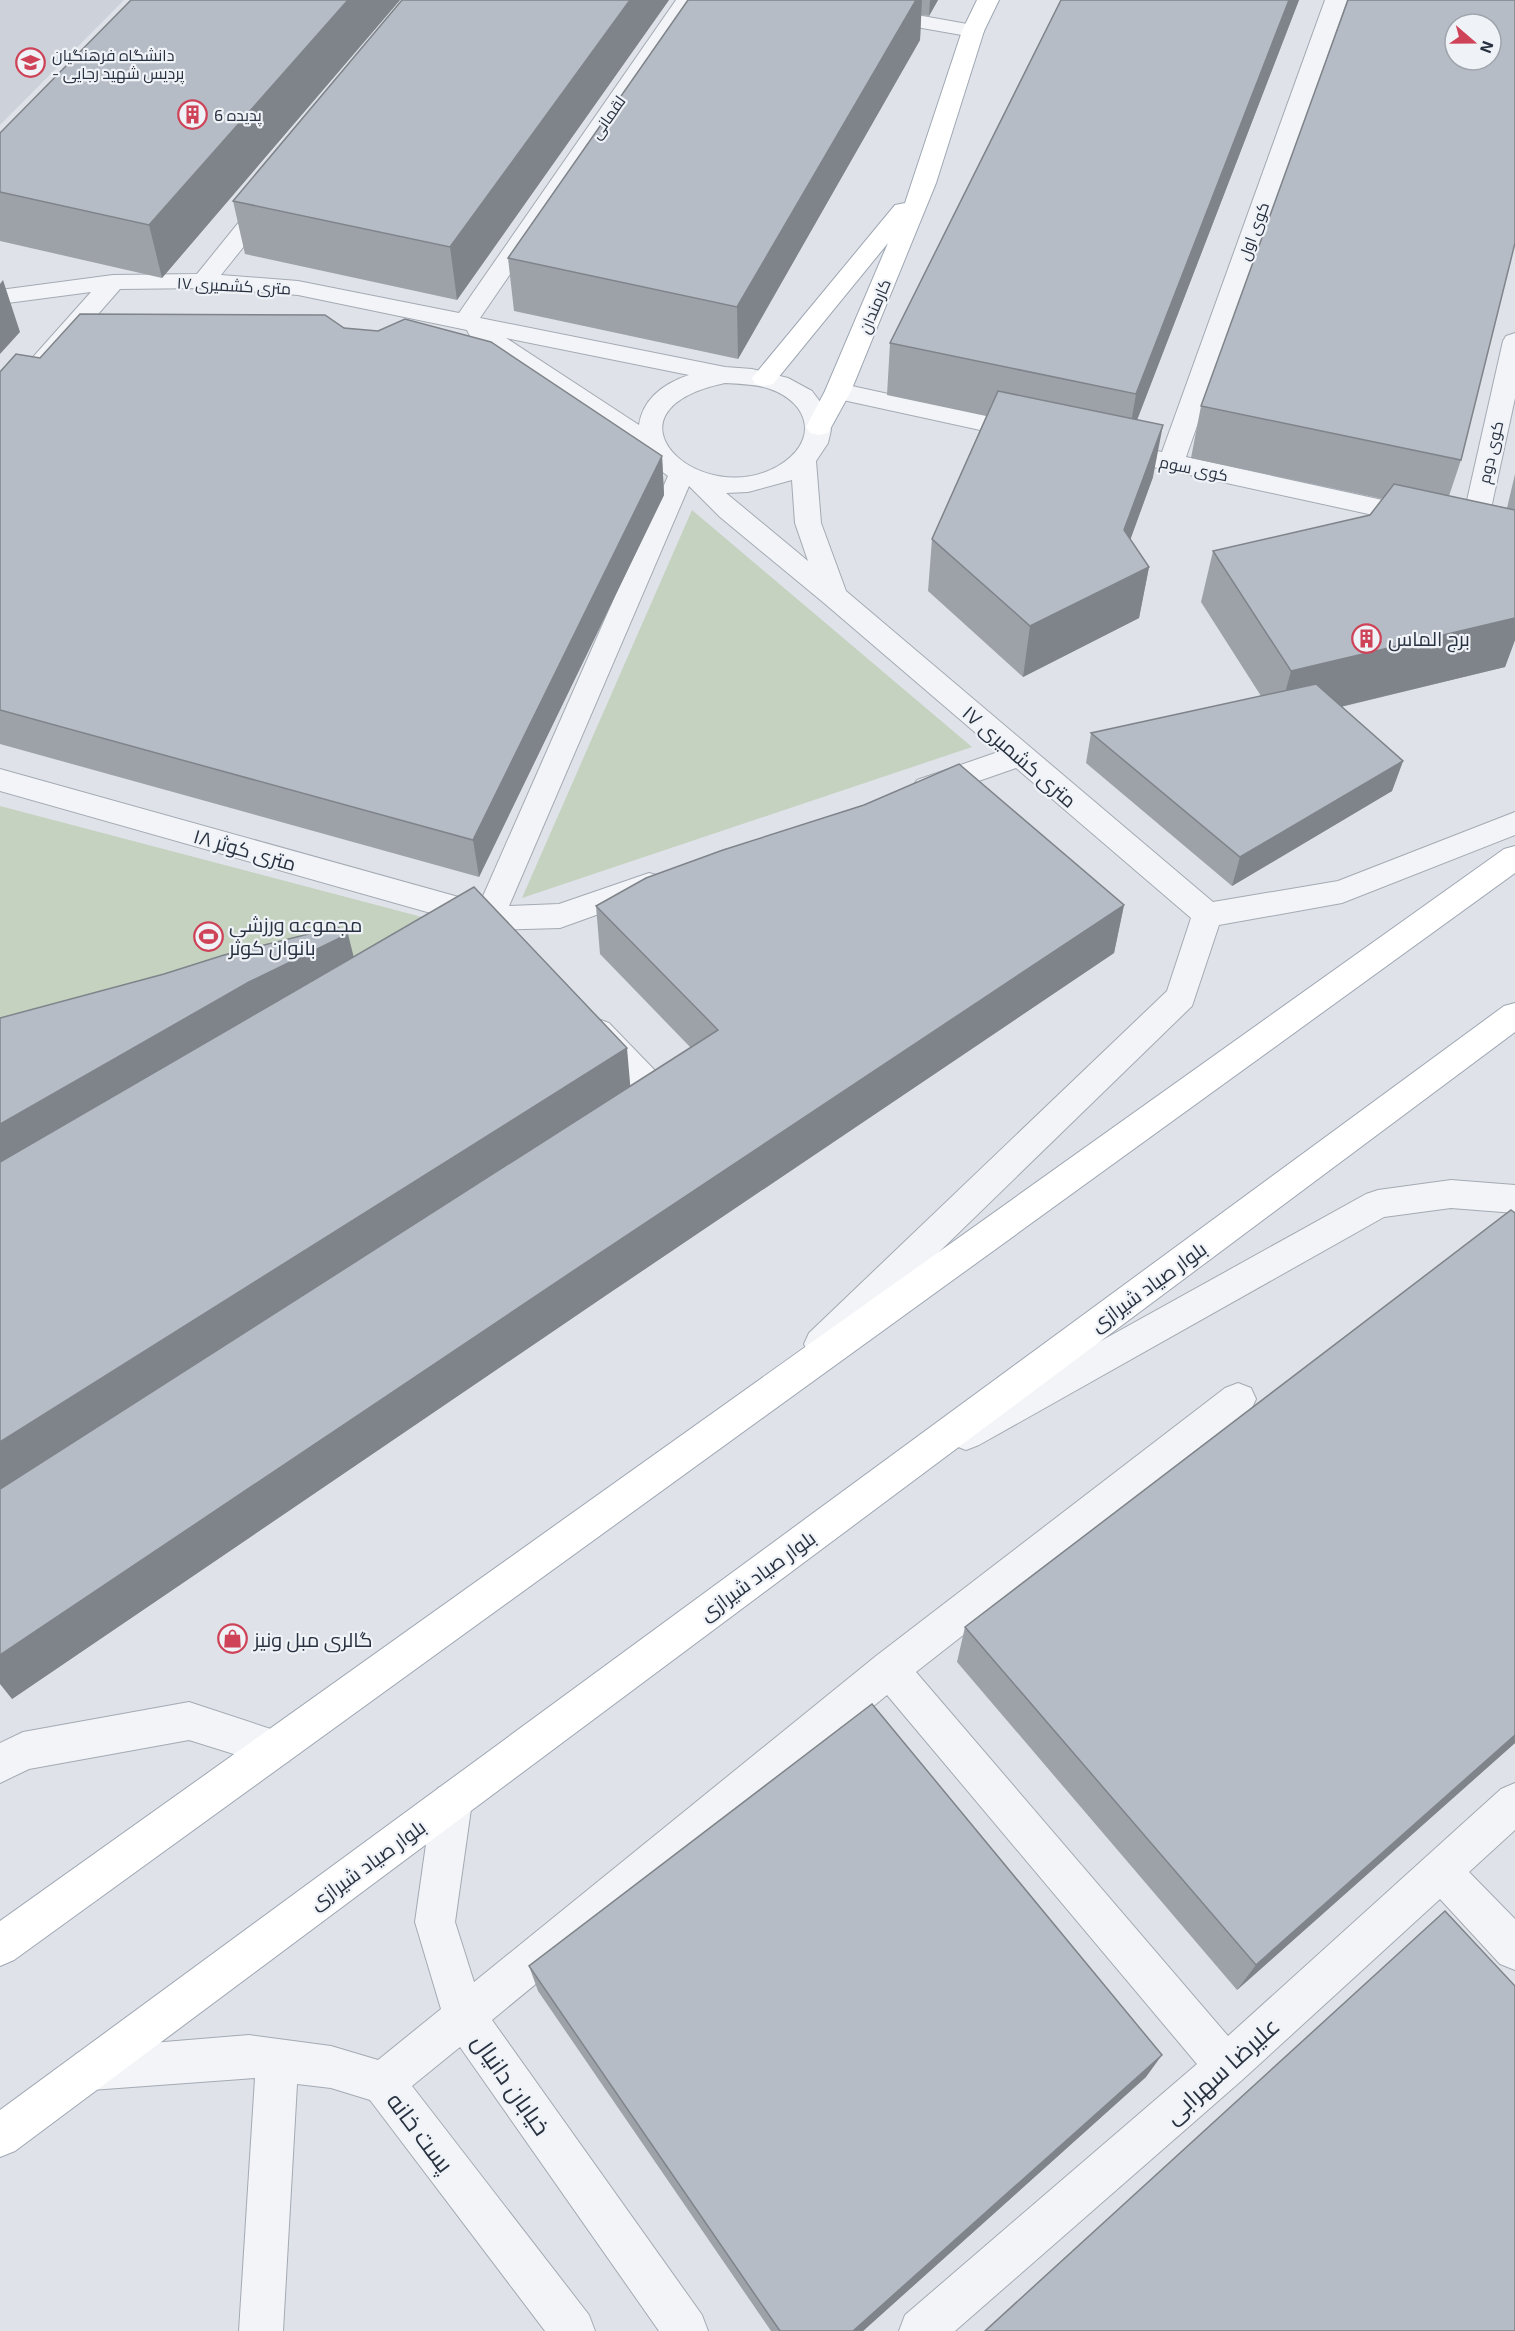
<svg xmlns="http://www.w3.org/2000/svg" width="1515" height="2331" font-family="'Exo 2',Cairo,sans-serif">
  <rect width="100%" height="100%" fill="#dfe3e9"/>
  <path fill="#cdd2da" d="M0,0H124L0,125Z"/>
  <path fill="#c5d2c0" d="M692,510L972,747L522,898Z
    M0,806L441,922L391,950L0,1049Z"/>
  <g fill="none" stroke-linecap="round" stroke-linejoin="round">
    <defs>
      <path id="minor" d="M676,0H698L480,318L725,367L752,369L788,378L812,391L824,407L831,430L828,443L816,461L821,523L846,591L1213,902L1338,881L1515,812V835L1342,903L1219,925L1192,1006L833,1355L821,1359L809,1355L804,1344L809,1333L1167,991L1191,918L1016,768L927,799L917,796L912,788L917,780L998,752L824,603L720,517L689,486L509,906L559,904L649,873L660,876L664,884L660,892L560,928L494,930L461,946L450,942L446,934L450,926L459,921L0,791V769L480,903L668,476L653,465L643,451L470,336L467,330L298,295L204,288L120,289L9,416L0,418V394L91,292L0,304V290L113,275L197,274L260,196H276L280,201L221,275L298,281L459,313ZM506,338L689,375C665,383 643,398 639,425ZM725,383C740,384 756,384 770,389C812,404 818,443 778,466C700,511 592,411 725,383ZM792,480L795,523L808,561L726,493L748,492Z
        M786,0H833L973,25L981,26L984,31L981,36L973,37L797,6L790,4Z
        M1325,0H1347L1186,457L1428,510L1432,516L1428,522L1419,525L1112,458L1103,456L1099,450L1103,444L1112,442L1162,452Z
        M1515,333V398L1487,527L1483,533L1474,536L1465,533L1461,527L1503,341L1506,336Z
        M838,383L1026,424L1035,426L1039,432L1035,438L1026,440L829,397L825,391L829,385Z
        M598,1019L609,1023L669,1085L674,1094C665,1112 644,1124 626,1117L621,1108L626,1099L636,1092L587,1041L582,1032L587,1023Z
        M1451,1180L1515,1185V1213L1451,1208L1384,1217L979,1445L966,1450L953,1445L948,1434L953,1423L1366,1194L1378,1190Z
        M1238,1383L1251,1388L1256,1399L1251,1410L916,1672L1228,2036L1501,1789L1515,1783V1830L1469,1872L1515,1919V1970L1500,1964L1440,1899L1241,2081L955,2331H899L905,2315L1197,2064L887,1695L492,2020L702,2315L708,2331H659L460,2047L412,2086L589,2315L595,2331H545L370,2100L331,2088L297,2084L283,2331H239L255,2078L91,2090L76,2084L70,2069L76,2054L91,2048L249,2035L331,2046L378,2060L441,2009L415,1922L432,1802L438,1788L452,1782L466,1788L472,1802L455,1922L474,1982L876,1656L1225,1388Z
        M189,1702L289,1735L294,1748L289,1761L275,1767L189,1740L29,1769L0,1783V1743L23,1732Z"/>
      <path id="major" d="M977,0H999L984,31L936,183L851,391L828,433L819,435L810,433L806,427L825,391L888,243L773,384L764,386L755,384L752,378L895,205L905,203L962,31Z
        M1515,846V873L14,1960L0,1966V1921L1504,849Z
        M1515,1003V1032L15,2151L0,2157V2110L1504,1006Z"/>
    </defs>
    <use href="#minor" stroke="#a4aab3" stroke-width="2"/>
    <use href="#major" stroke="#9fa7b4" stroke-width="2"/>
    <use href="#minor" fill="#f2f4f7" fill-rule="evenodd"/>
    <use href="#major" fill="#fff" fill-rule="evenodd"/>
  </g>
  <path fill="#9da2a9" d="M131,0H400L162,278L0,241V192Z
    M669,0L457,300L245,254L233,201Z
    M688,0H938L929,16L921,15L920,40L738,359L514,311L508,258Z
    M1061,0H1299L1137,420L1153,477L1130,540L1149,567L1139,618L1023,677L928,591L932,539L986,416L887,395L890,343Z
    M344,328L662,456L664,495L479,877L0,744V372L40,358Z
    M1201,406L1461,460L1449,496L1507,508L1515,474V640L1505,667L1341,707L1403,761L1392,791L1232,886L1086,763L1091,733L1261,696L1201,602L1213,551L1370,515L1383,499L1191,458Z
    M1124,905L1114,953L605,1296L12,1699L354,957L630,1087L691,1048L600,954L596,906Z
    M965,1627L1515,1743L1237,1990L957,1662Z
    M529,1966L1146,2077L863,2331H771L538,1991Z"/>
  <path fill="#7f848a" d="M348,0H400L162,278L149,225Z
    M630,0H669L457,300L450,247Z
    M916,0H922L920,40L738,359L737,307Z
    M930,0H938L929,16Z
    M1289,0H1299L1127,446L1136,394Z
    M3,280L20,332L0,354V284Z
    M1163,425L1153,477L1115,582L1124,530Z
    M662,456L664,495L479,877L473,840Z
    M1149,567L1139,618L1023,677L1030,626Z
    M1515,618V640L1505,667L1277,722L1291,671Z
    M1403,761L1392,791L1232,886L1240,857Z
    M1124,905L1114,953L605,1296L12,1699L0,1684V1655L600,1253Z
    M348,934L360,982L0,1183V1124L249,982Z
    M627,1048L631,1094L0,1497V1442Z
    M1515,1735V1743L1237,1990L1256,1965Z
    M1162,2055L1146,2077L863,2331H853Z"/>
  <path fill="#b6bcc5" stroke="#7f848a" stroke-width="1.5" fill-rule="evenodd" d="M131,0H348L149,225L0,192V133Z
    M402,0H630L450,247L233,201Z
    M688,0H916L737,307L508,258Z
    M1061,0H1289L1136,394L890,343Z
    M1348,0H1515V243L1461,460L1201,406ZM1455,24H1491V60H1455Z
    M80,314L325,315L344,328L378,331L405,319L491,342L662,456L473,840L0,710V372L16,354L40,358Z
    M998,391L1163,425L1124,530L1149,567L1030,626L932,539Z
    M1394,484L1515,510V618L1291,671L1213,551L1370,515Z
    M1316,684L1403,761L1240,857L1091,733Z
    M959,764L1124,905L600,1253L0,1655V1489L718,1030L596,906L646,878L723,850L864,805Z
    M474,887L627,1048L0,1442V1162Z
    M337,927L348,934L249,982L0,1124V1018L164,974L224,955Z
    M1511,1210L1515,1213V1735L1256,1965L965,1627Z
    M872,1704L1162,2055L853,2331H780L529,1966Z
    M1445,1911L1515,1986V2331H985Z"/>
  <defs>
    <symbol id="university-ring" viewBox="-11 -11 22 22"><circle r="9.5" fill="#eff2f6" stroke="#ce4358" stroke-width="1.5"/><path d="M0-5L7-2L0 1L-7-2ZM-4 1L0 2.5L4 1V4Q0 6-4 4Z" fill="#ce4358"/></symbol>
    <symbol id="building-ring" viewBox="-11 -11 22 22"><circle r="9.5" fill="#eff2f6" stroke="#ce4358" stroke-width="1.5"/><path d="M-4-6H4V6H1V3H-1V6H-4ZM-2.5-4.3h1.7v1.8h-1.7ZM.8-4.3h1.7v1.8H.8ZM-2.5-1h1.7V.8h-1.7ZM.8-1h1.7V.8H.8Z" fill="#ce4358"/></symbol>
    <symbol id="stadium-ring" viewBox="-11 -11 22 22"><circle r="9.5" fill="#eff2f6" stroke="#ce4358" stroke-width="1.5"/><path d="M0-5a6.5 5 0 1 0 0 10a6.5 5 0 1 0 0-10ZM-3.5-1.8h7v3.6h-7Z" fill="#ce4358"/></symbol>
    <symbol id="shop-ring" viewBox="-11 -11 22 22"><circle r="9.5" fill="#eff2f6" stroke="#ce4358" stroke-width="1.5"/><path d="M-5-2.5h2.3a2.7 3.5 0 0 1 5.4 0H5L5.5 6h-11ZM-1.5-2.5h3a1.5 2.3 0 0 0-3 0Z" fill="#ce4358"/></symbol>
  </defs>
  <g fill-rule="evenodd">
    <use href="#university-ring" x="14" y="46" width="33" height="33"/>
    <use href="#building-ring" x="176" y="98" width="33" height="33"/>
    <use href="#building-ring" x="1350" y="622" width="33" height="33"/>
    <use href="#stadium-ring" x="192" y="920" width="33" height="33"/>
    <use href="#shop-ring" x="216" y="1622" width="33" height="33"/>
  </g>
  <g text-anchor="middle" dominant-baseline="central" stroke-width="4.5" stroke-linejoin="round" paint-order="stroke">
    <g font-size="16" fill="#283140" stroke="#eff2f6" text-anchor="start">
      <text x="52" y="54">دانشگاه فرهنگیان<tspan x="52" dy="18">- پردیس شهید رجایی</tspan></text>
      <text x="214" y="114">پدیده 6</text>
    </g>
    <g font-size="16" fill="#283140" stroke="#eff2f6">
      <text transform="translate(607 117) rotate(-55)">لقمانی</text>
      <text transform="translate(1253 231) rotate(-70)">کوی اول</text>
      <text transform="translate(234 285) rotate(3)">۱۷ متری کشمیری</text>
      <text transform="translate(874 306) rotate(-67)">کارمندان</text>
      <text transform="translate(1490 452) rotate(-77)">کوی دوم</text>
      <text transform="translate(1194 468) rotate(12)">کوی سوم</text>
    </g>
    <g font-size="20" fill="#283140" stroke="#eff2f6" text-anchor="start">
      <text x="1388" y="638">برج الماس</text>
      <text x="229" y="924">مجموعه ورزشی<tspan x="229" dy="23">بانوان کوثر</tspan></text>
      <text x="254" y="1639">گالری مبل ونیز</text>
    </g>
    <g font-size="20" fill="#283140" stroke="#eff2f6">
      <text transform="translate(1020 756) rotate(41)">۱۷ متری کشمیری</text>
      <text transform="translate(245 849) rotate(16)">۱۸ متری کوثر</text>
      <text transform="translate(1148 1286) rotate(-36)">بلوار صیاد شیرازی</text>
      <text transform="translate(757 1575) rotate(-36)">بلوار صیاد شیرازی</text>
      <text transform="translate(367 1864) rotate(-36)">بلوار صیاد شیرازی</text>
    </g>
    <g font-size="24" fill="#283140" stroke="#eff2f6">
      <text transform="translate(1221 2070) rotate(-42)">علیرضا سهرابی</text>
      <text transform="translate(512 2084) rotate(55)">خیابان دانیال</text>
      <text transform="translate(421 2132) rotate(53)">پست خانه</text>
    </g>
  </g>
  <g transform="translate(1473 42) rotate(110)"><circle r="28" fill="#eff2f6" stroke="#9fa5ad" stroke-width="1.5"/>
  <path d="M0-4.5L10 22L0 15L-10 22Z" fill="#ce4358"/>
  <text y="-9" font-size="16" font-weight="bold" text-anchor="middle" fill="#283140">N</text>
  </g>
</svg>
